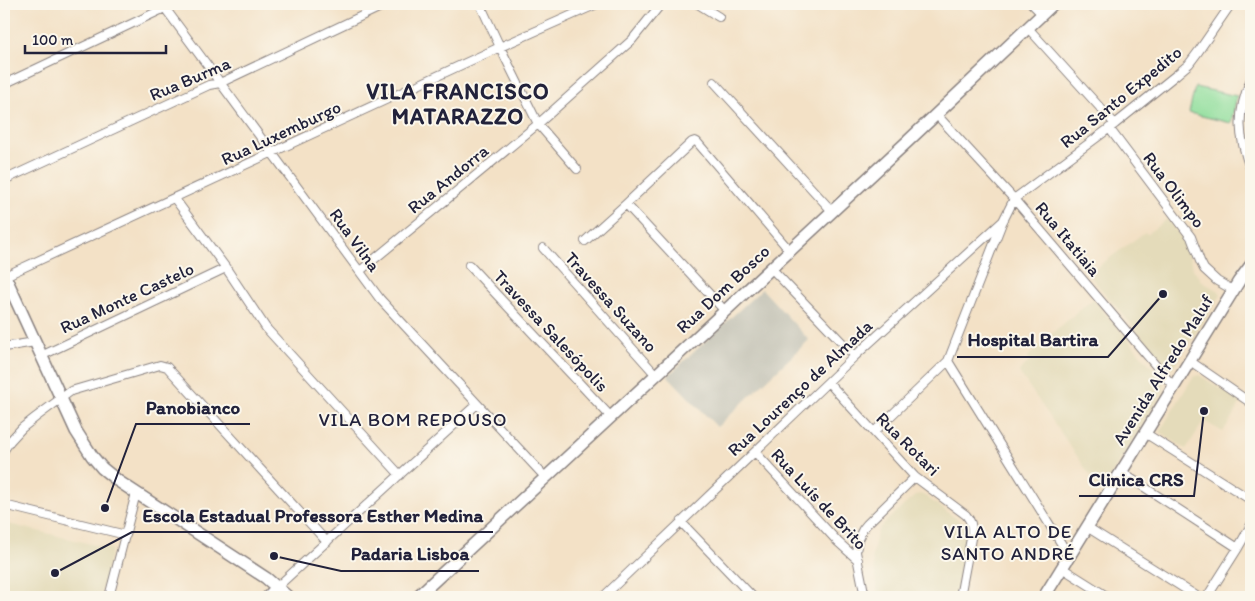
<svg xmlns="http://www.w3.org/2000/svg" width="1255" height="601" font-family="Itim,sans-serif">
  <rect width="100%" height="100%" fill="#fbf7ec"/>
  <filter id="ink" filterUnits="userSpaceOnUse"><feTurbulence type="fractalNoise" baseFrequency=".02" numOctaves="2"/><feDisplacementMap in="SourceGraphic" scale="10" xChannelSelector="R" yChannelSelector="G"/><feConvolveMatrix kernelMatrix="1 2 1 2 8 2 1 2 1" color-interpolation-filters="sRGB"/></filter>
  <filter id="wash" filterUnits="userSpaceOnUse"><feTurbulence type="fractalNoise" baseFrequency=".0096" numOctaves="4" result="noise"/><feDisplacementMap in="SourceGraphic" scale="20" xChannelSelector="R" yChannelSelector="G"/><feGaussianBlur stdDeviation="1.12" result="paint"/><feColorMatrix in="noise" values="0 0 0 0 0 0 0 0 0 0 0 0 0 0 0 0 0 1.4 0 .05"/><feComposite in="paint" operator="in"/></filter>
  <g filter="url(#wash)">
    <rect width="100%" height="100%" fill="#f3e1c6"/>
    <path fill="#e4dbba" d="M1167,219L1184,241L1193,269L1200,279L1206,284L1219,291L1221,295L1173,367L1169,368L1088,274L1145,232L1147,234Z
      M1093,299L1163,380L1164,390L1101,491L1019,372L1030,360L1027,358L1050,335Z
      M1199,375L1241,402L1223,432L1204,421L1186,449L1161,433L1160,431L1193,377Z
      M920,494L925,496L965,525L967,530L956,597H877V585L872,557L877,533L882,525L916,495Z
      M4,523L112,549L100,597H4Z"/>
    <path fill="#c6c5b8" d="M762,289L809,340L717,427L668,376Z"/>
    <path fill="#90de9c" stroke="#59806c" d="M1195,87L1237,96L1231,123L1189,113Z"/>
  </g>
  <g filter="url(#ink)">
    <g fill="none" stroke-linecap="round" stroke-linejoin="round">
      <defs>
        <path id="street" d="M162,4L380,299L546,478
          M480,4L500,47L538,124L577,169
          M698,4L719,17
          M1032,4L1042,14
          M1028,28L1115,124
          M1251,79C1236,114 1238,136 1251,171
          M714,82L832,211
          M4,84L165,8L171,4
          M936,114L1014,199L1174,387
          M1109,128L1191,237L1200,261L1204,269L1217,281L1233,290
          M4,180L209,85L220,83L387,4
          M175,199L226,268L266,328L400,475
          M626,204L725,311
          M585,241L626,204L692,142L695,141L697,142L790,251
          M543,248L656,375
          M469,265L611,417
          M771,268L855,356
          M360,271L538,124L632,40L661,4
          M5,276L500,47L597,4
          M4,347L35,342
          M41,356L226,268
          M948,361L1069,556
          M1190,361L1251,403
          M828,382L915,477L966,515C971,521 972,525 972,533L960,597
          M874,432L948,361L1002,223
          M1145,433L1251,500
          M4,450L10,441L22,428L36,417L71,391L160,365L167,367L327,542
          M755,452L838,542L858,560
          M1121,472L1238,548
          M4,505L126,535
          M681,522L753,597
          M1087,527L1198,597
          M1062,568L1108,597
          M277,587L477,404
          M109,597L136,493
          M603,597L855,356L1003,221L1014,199L1115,124L1176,75L1189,64L1198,52L1231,4
          M865,597L856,552L858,539L863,529L867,524L915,477
          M1207,597L1238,548L1251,525"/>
        <path id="secondary" d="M4,274L76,431L92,456L102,468L118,481L266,578L288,597
          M268,597L277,587
          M417,597L908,141L1053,4
          M1044,597L1239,281L1251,265"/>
      </defs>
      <use href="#street" stroke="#8a8280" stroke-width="10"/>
      <use href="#secondary" stroke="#8a8280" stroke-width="14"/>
      <use href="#street" stroke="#fff" stroke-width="8"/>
      <use href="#secondary" stroke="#fff" stroke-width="11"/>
    </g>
  </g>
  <g text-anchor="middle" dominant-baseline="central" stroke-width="4" stroke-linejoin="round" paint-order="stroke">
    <g font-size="18" fill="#22223b" stroke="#fbf7ec">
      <text transform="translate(190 79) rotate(-23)">Rua Burma</text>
      <text transform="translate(1121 97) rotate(-39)">Rua Santo Expedito</text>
      <text transform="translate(281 133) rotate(-25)">Rua Luxemburgo</text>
      <text transform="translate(448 179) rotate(-39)">Rua Andorra</text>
      <text transform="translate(1174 190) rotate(53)">Rua Olimpo</text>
      <text transform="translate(1068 239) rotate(50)">Rua Itatiaia</text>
      <text transform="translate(355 240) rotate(54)">Rua Vilna</text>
      <text transform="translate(723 289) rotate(-43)">Rua Dom Bosco</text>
      <text transform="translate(127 298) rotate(-25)">Rua Monte Castelo</text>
      <text transform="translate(611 302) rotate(48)">Travessa Suzano</text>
      <text transform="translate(551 331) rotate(47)">Travessa Salesópolis</text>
      <text transform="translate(1163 370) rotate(-58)">Avenida Alfredo Maluf</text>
      <text transform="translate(800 388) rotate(-43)">Rua Lourenço de Almada</text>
      <text transform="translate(908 444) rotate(45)">Rua Rotari</text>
      <text transform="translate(819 499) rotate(47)">Rua Luís de Brito</text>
    </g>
    <g font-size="19" letter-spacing="1" fill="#22223b" stroke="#fbf7ec">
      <text x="413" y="419">VILA BOM REPOUSO</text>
      <text x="1008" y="531">VILA ALTO DE<tspan x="1008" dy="22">SANTO ANDRÉ</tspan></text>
    </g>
    <g font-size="22" font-weight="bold" letter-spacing="1" fill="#22223b" stroke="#fbf7ec">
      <text x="458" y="91">VILA FRANCISCO<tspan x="458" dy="25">MATARAZZO</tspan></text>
    </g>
  </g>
  <path fill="none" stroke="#22223b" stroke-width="2" d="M1163 294L1108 357H957M105 508L136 424H250M1204 411L1194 496H1079M55 573L132 532H493M274 556L341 571H479"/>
  <g fill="#22223b" stroke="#fbf7ec" stroke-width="2">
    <circle cx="1163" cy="294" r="5"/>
    <circle cx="105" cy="508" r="5"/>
    <circle cx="1204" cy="411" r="5"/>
    <circle cx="55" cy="573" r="5"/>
    <circle cx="274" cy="556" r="5"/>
  </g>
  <g font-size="19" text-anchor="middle" font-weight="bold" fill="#22223b" stroke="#fbf7ec" stroke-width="4" stroke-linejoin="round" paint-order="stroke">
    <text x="1033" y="346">Hospital Bartira</text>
    <text x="193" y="414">Panobianco</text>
    <text x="1136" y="486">Clinica CRS</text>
    <text x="313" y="522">Escola Estadual Professora Esther Medina</text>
    <text x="410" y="560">Padaria Lisboa</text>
  </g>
  <rect width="1255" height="601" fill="none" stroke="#fbf7ec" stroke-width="20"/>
  <path d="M25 45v8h141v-8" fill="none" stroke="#22223b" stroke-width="2.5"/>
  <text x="32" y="45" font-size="15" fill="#22223b" stroke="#fbf7ec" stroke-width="4" paint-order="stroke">100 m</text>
</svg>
